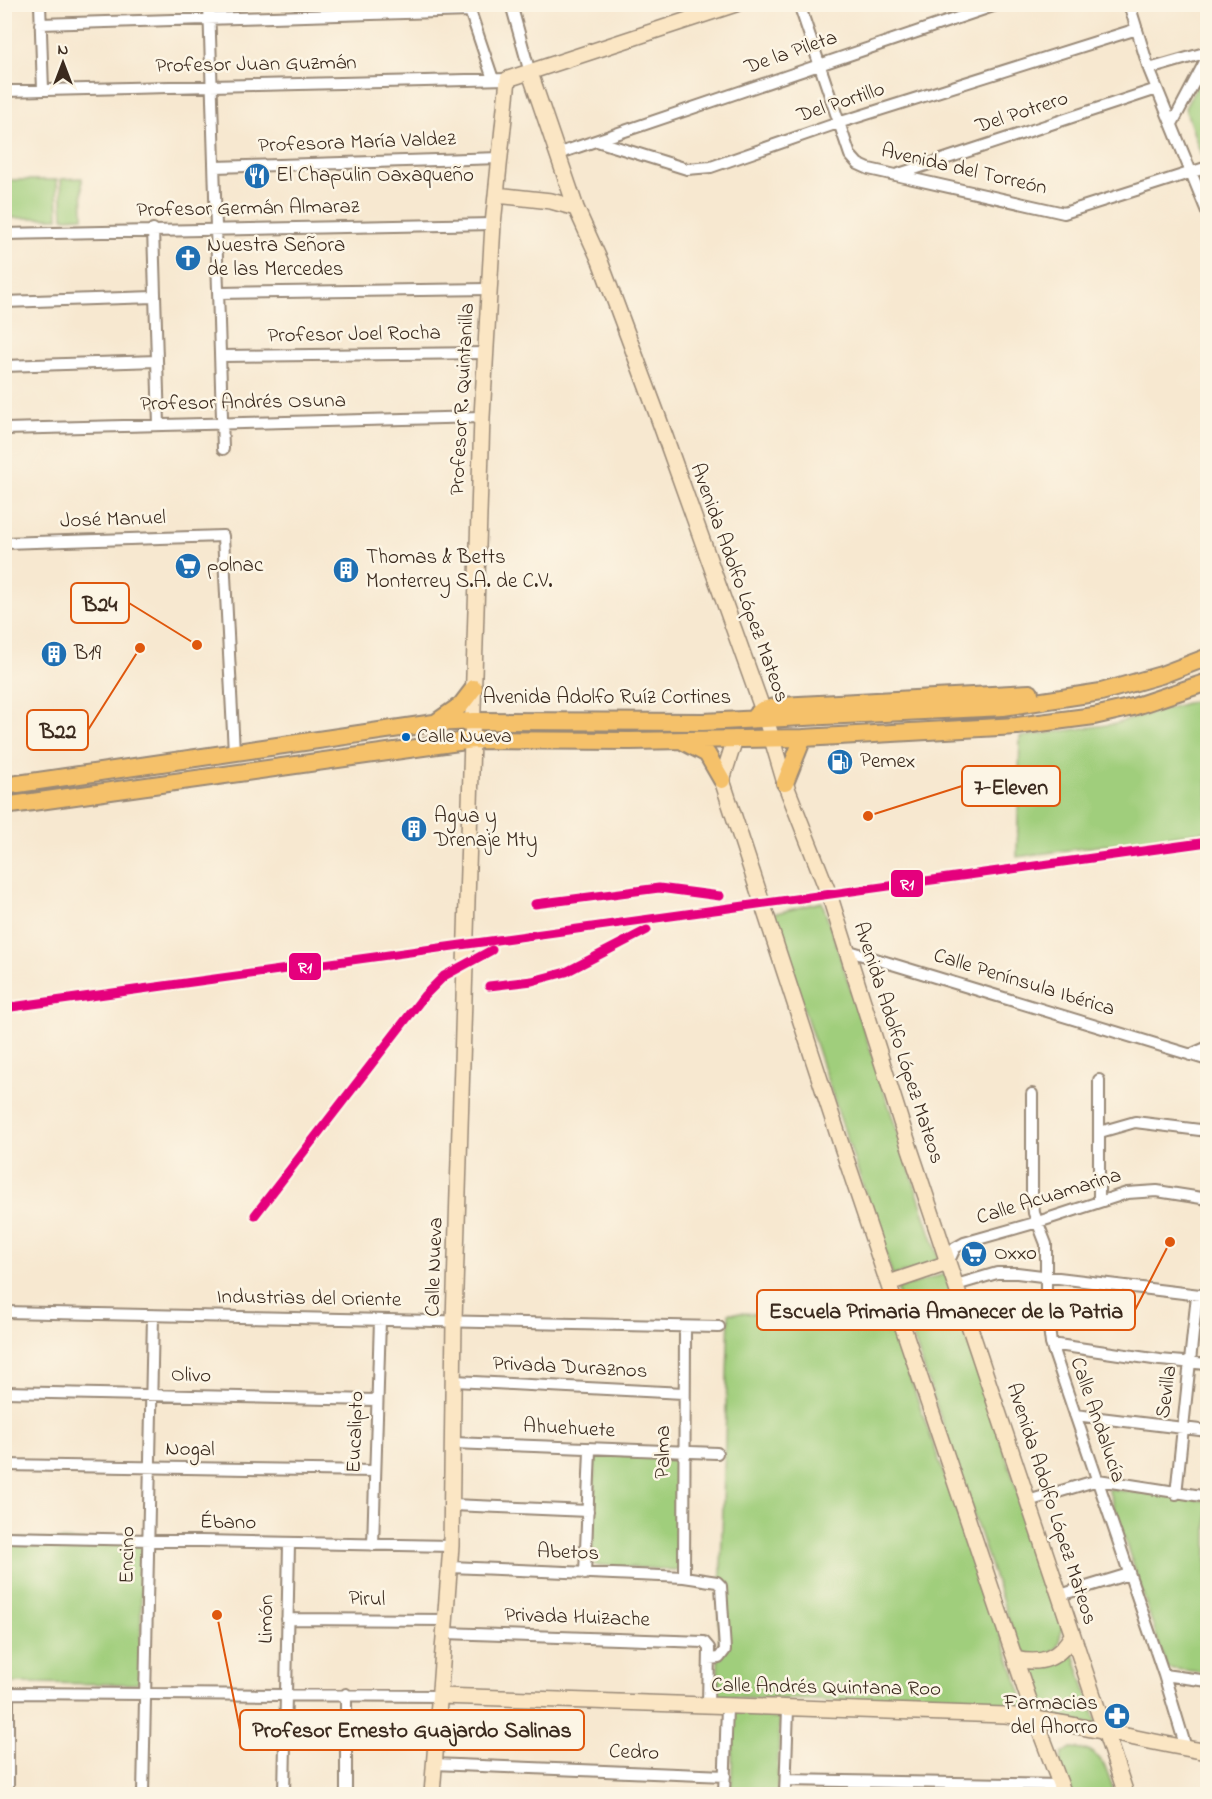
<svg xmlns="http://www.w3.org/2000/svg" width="1212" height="1799" font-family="'Indie Flower',sans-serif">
  <rect width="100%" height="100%" fill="#fcf5e5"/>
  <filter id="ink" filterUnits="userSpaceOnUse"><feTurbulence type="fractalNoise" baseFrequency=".0167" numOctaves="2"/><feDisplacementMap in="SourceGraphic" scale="12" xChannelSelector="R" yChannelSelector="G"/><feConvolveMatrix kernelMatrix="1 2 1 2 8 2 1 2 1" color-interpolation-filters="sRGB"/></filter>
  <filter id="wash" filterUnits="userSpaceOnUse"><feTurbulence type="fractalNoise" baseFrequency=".008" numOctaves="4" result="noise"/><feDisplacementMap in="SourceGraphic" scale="24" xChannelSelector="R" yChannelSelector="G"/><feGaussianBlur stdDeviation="1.35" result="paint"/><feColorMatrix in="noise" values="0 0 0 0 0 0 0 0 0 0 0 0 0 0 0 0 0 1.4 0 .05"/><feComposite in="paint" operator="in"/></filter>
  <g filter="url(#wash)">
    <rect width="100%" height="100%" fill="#f7e8d0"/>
    <path fill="#a0ce7c" stroke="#6e7c4d" stroke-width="1.5" d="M1207,66V152L1201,155L1185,108Z
      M82,178L83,217L63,218L61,179Z
      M6,180H57L58,218H6Z
      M1207,697V831L1017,857L1020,737L1114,724Z
      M822,902L940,1262L893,1276L772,914Z
      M945,1274L1063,1627L1057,1648L1048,1655L1025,1654L1018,1647L897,1289Z
      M729,1313L888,1316L1027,1709L717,1696Z
      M599,1453L678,1457L682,1462L680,1567L676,1570L595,1565L592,1562L595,1457Z
      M1108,1489L1207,1501V1673L1167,1668Z
      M5,1538L139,1543L142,1545L140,1681L136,1684L5,1683Z
      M1073,1652L1098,1727L1039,1711L1022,1666C1042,1672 1058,1667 1073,1652Z
      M734,1711L780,1712L777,1794H731Z
      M1071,1748C1104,1749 1105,1767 1115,1794H1070L1060,1766L1062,1754Z"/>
  </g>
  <g filter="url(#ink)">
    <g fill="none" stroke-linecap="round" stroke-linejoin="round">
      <defs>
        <path id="street" d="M40,4L43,90
          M209,4L223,449
          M511,4L530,73
          M799,4L850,155L858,164L869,169L1064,213L1208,167
          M1129,4L1149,69L1208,214
          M468,5L493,79
          M40,24L471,11
          M1149,69L1208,52
          M4,91L508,79
          M1172,124L1208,56
          M597,141L687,169L711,167L838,123L1137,29
          M557,154L999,4
          M215,167L500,158
          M899,174L1157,89
          M153,229L159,425
          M4,234L493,224
          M220,293L489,289
          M4,302L154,297
          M222,356L487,353
          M4,366L157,361
          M4,429L482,417
          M4,543L223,536L234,752
          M846,950L1208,1060
          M1190,1055L1208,1047
          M1099,1080V1200
          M1032,1094V1193L1034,1213L1046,1244V1303L1051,1344L1164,1675L1186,1748
          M1100,1132L1135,1122L1208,1131
          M948,1263L955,1248L964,1243L1038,1222L1127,1193L1157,1191L1208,1199
          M956,1285L997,1273H1017L1208,1296
          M4,1312L719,1327
          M1051,1344L1160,1360L1208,1364
          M455,1381L683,1393
          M4,1392L376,1400
          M1075,1415L1208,1431
          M453,1443L717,1453
          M4,1465L375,1471
          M1176,1494L1197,1295
          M1028,1501L1098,1480L1208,1497
          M452,1505L588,1511
          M4,1537L451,1546
          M373,1545L380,1320
          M450,1567L684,1577L717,1582L721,1586L725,1650L719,1658L709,1659
          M585,1574L590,1450
          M684,1577L685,1327
          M1060,1595L1129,1574
          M287,1619L447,1620
          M445,1633L704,1642L709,1648L708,1706
          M1164,1675L1208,1681
          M4,1693L440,1696
          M434,1764L725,1776
          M786,1780L1060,1785
          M8,1794V1693
          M143,1794L153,1316
          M284,1794L289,1544
          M346,1794V1694
          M724,1794L727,1707
          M785,1794L788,1709"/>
        <path id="secondary" d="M530,73L576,208L600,261L657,414L766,719L785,783L830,897L901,1122L1126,1794
          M496,195L551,201L576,208
          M735,739L722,780L840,1141L1035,1718L1064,1794
          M889,1283L948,1263
          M1015,1659C1042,1665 1059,1659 1072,1635
          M440,1696L1005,1715C1073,1722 1140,1741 1208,1752
          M432,1794L451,1546L454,1321L482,417L493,224L508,79L736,4"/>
        <path id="primary" d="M755,716L762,710L780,706L1030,693
          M438,721L461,705L474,688
          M684,742L707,754L722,780
          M785,783L803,738
          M4,786L434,723L474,721L703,722L1003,707L1101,692L1161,675L1208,657
          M4,806L473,740L630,741L803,738L1017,726L1094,716L1133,707L1208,682"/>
      </defs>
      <use href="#street" stroke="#998977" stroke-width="14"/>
      <use href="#secondary" stroke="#998977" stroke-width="18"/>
      <use href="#primary" stroke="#998977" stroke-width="20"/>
      <use href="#street" stroke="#fff" stroke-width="10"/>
      <use href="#secondary" stroke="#fbe6c4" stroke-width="15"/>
      <use href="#primary" stroke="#f5c16b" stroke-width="16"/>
      <defs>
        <path id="rail-1" d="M535,904L659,888L720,896
          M489,986L532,981L566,972L647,930
          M4,1008L1208,842
          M255,1215L424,996L444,976L492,950"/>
      </defs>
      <use href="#rail-1" stroke="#fcf5e5" stroke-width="14"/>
      <use href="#rail-1" stroke="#e5007d" stroke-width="9"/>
    </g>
  </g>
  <defs>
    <symbol id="restaurant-disc" viewBox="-11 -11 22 22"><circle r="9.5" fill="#1f6fb2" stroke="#fcf5e5"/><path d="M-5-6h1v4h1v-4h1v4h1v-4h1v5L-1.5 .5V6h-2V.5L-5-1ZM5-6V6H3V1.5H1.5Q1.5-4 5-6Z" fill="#fff"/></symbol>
    <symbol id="church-disc" viewBox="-11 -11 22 22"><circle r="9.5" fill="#1f6fb2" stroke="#fcf5e5"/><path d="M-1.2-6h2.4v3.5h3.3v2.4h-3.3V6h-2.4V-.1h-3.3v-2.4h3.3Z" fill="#fff"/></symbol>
    <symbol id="supermarket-disc" viewBox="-11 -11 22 22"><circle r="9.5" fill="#1f6fb2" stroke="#fcf5e5"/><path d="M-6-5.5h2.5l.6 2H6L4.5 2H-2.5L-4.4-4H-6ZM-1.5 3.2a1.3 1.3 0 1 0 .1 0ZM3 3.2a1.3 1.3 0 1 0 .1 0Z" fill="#fff"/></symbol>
    <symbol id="building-disc" viewBox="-11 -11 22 22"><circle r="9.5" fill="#1f6fb2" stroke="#fcf5e5"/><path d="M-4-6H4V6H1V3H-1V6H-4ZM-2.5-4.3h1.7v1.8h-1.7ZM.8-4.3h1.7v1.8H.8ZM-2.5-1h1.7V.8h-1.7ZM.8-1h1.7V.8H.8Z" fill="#fff"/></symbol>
    <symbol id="fuel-disc" viewBox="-11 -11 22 22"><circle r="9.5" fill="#1f6fb2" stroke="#fcf5e5"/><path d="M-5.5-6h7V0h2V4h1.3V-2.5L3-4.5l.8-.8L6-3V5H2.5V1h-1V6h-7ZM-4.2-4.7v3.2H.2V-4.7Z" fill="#fff"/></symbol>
    <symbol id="pharmacy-disc" viewBox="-11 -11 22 22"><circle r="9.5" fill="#1f6fb2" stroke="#fcf5e5"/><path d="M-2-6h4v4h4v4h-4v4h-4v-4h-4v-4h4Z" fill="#fff"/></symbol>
  </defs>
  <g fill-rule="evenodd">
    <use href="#restaurant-disc" x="242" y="161" width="30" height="30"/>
    <use href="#church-disc" x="173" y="243" width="30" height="30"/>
    <use href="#supermarket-disc" x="173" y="551" width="30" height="30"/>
    <use href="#building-disc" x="331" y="555" width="30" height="30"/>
    <use href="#building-disc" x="39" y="639" width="30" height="30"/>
    <use href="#fuel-disc" x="825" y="747" width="30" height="30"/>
    <use href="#building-disc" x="399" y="814" width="30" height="30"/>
    <use href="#supermarket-disc" x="959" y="1239" width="30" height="30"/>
    <use href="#pharmacy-disc" x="1102" y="1701" width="30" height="30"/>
  </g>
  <circle fill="#0065bd" stroke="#fcf5e5" stroke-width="2" cx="406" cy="737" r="5"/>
  <g text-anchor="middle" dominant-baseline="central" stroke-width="5" stroke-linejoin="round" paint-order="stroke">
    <g font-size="20" fill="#3b2a1e" stroke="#fcf5e5" text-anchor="start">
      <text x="417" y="737">Calle Nueva</text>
    </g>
    <g font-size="21" fill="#3b2a1e" stroke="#fcf5e5">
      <text transform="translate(791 53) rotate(-19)">De la Pileta</text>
      <text transform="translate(256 65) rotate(-1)">Profesor Juan Guzmán</text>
      <text transform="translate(841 103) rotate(-18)">Del Portillo</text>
      <text transform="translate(1022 113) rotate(-18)">Del Potrero</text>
      <text transform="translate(357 143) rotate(-2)">Profesora María Valdez</text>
      <text transform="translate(964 170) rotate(13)">Avenida del Torreón</text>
      <text transform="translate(248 209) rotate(-1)">Profesor Germán Almaraz</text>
      <text transform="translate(354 335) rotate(-1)">Profesor Joel Rocha</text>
      <text transform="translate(463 399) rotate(-87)">Profesor R. Quintanilla</text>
      <text transform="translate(243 403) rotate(-1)">Profesor Andrés Osuna</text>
      <text transform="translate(113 520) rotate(-2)">José Manuel</text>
      <text transform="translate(739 583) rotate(70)">Avenida Adolfo López Mateos</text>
      <text x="607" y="698">Avenida Adolfo Ruíz Cortines</text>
      <text transform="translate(1024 983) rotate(17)">Calle Península Ibérica</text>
      <text transform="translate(898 1043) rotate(72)">Avenida Adolfo López Mateos</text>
      <text transform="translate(1049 1197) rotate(-17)">Calle Acuamarina</text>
      <text transform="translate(435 1267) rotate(-88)">Calle Nueva</text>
      <text transform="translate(309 1299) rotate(1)">Industrias del Oriente</text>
      <text transform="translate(570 1368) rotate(3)">Privada Duraznos</text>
      <text transform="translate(191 1376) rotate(2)">Olivo</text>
      <text transform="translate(1167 1392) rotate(-82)">Sevilla</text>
      <text transform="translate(1097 1420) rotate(71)">Calle Andalucía</text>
      <text transform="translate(569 1429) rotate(3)">Ahuehuete</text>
      <text transform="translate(356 1432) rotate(-88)">Eucalipto</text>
      <text transform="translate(190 1450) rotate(1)">Nogal</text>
      <text transform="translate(664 1452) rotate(-90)">Palma</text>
      <text transform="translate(1051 1504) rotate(72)">Avenida Adolfo López Mateos</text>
      <text transform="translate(228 1523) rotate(1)">Ébano</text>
      <text transform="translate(568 1553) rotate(2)">Abetos</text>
      <text transform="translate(128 1555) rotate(-89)">Encino</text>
      <text x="367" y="1600">Pirul</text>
      <text transform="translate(577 1618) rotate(2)">Privada Huizache</text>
      <text transform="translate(267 1619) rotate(-89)">Limón</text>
      <text transform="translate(826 1688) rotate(1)">Calle Andrés Quintana Roo</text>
      <text transform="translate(634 1753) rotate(2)">Cedro</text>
    </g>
    <g font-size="21" fill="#3b2a1e" stroke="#fcf5e5" text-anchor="start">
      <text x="276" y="176">El Chapulin Oaxaqueño</text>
      <text x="207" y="246">Nuestra Señora<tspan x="207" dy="24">de las Mercedes</tspan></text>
      <text x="366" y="558">Thomas &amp; Betts<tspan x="366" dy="24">Monterrey S.A. de C.V.</tspan></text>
      <text x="207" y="566">polnac</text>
      <text x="74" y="654">B19</text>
      <text x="860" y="762">Pemex</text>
      <text x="434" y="817">Agua y<tspan x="434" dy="24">Drenaje Mty</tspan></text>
      <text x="994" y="1254">Oxxo</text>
      <text x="1098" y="1704" text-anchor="end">Farmacias<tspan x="1098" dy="24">del Ahorro</tspan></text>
    </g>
  </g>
  <path fill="none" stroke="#df570d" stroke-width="2" d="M197 645L129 603M140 648L88 730M868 816L962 786M1170 1242L1135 1310M217 1615L240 1730"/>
  <g fill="#df570d" stroke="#fcf5e5" stroke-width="2">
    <circle cx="197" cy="645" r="6"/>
    <circle cx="140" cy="648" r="6"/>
    <circle cx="868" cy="816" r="6"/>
    <circle cx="1170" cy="1242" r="6"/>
    <circle cx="217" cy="1615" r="6"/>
  </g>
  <g fill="#fcf5e5" stroke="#df570d" stroke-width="2">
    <rect x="71" y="583" width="58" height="40" rx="6"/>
    <rect x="27" y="710" width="61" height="40" rx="6"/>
    <rect x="962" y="766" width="98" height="40" rx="6"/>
    <rect x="757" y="1290" width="378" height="40" rx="6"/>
    <rect x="240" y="1710" width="344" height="40" rx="6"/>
  </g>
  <g font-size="22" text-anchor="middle" font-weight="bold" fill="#3b2a1e">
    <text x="100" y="611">B24</text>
    <text x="58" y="738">B22</text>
    <text x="1011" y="794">7-Eleven</text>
    <text x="946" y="1318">Escuela Primaria Amanecer de la Patria</text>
    <text x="412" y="1737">Profesor Ernesto Guajardo Salinas</text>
  </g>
  <g stroke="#fcf5e5" stroke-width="2">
    <rect x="890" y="869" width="34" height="29" rx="6" fill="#e5007d"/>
    <rect x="288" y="952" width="34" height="29" rx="6" fill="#e5007d"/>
  </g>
  <g font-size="16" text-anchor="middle" font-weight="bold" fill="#fff">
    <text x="907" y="889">R1</text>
    <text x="305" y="972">R1</text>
  </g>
  <rect width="1212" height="1799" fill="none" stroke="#fcf5e5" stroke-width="24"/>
  <g transform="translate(63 63)" stroke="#fcf5e5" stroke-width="4.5" paint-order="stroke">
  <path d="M0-4.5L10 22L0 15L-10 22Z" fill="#3b2a1e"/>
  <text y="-9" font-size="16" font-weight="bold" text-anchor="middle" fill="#3b2a1e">N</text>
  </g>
</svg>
